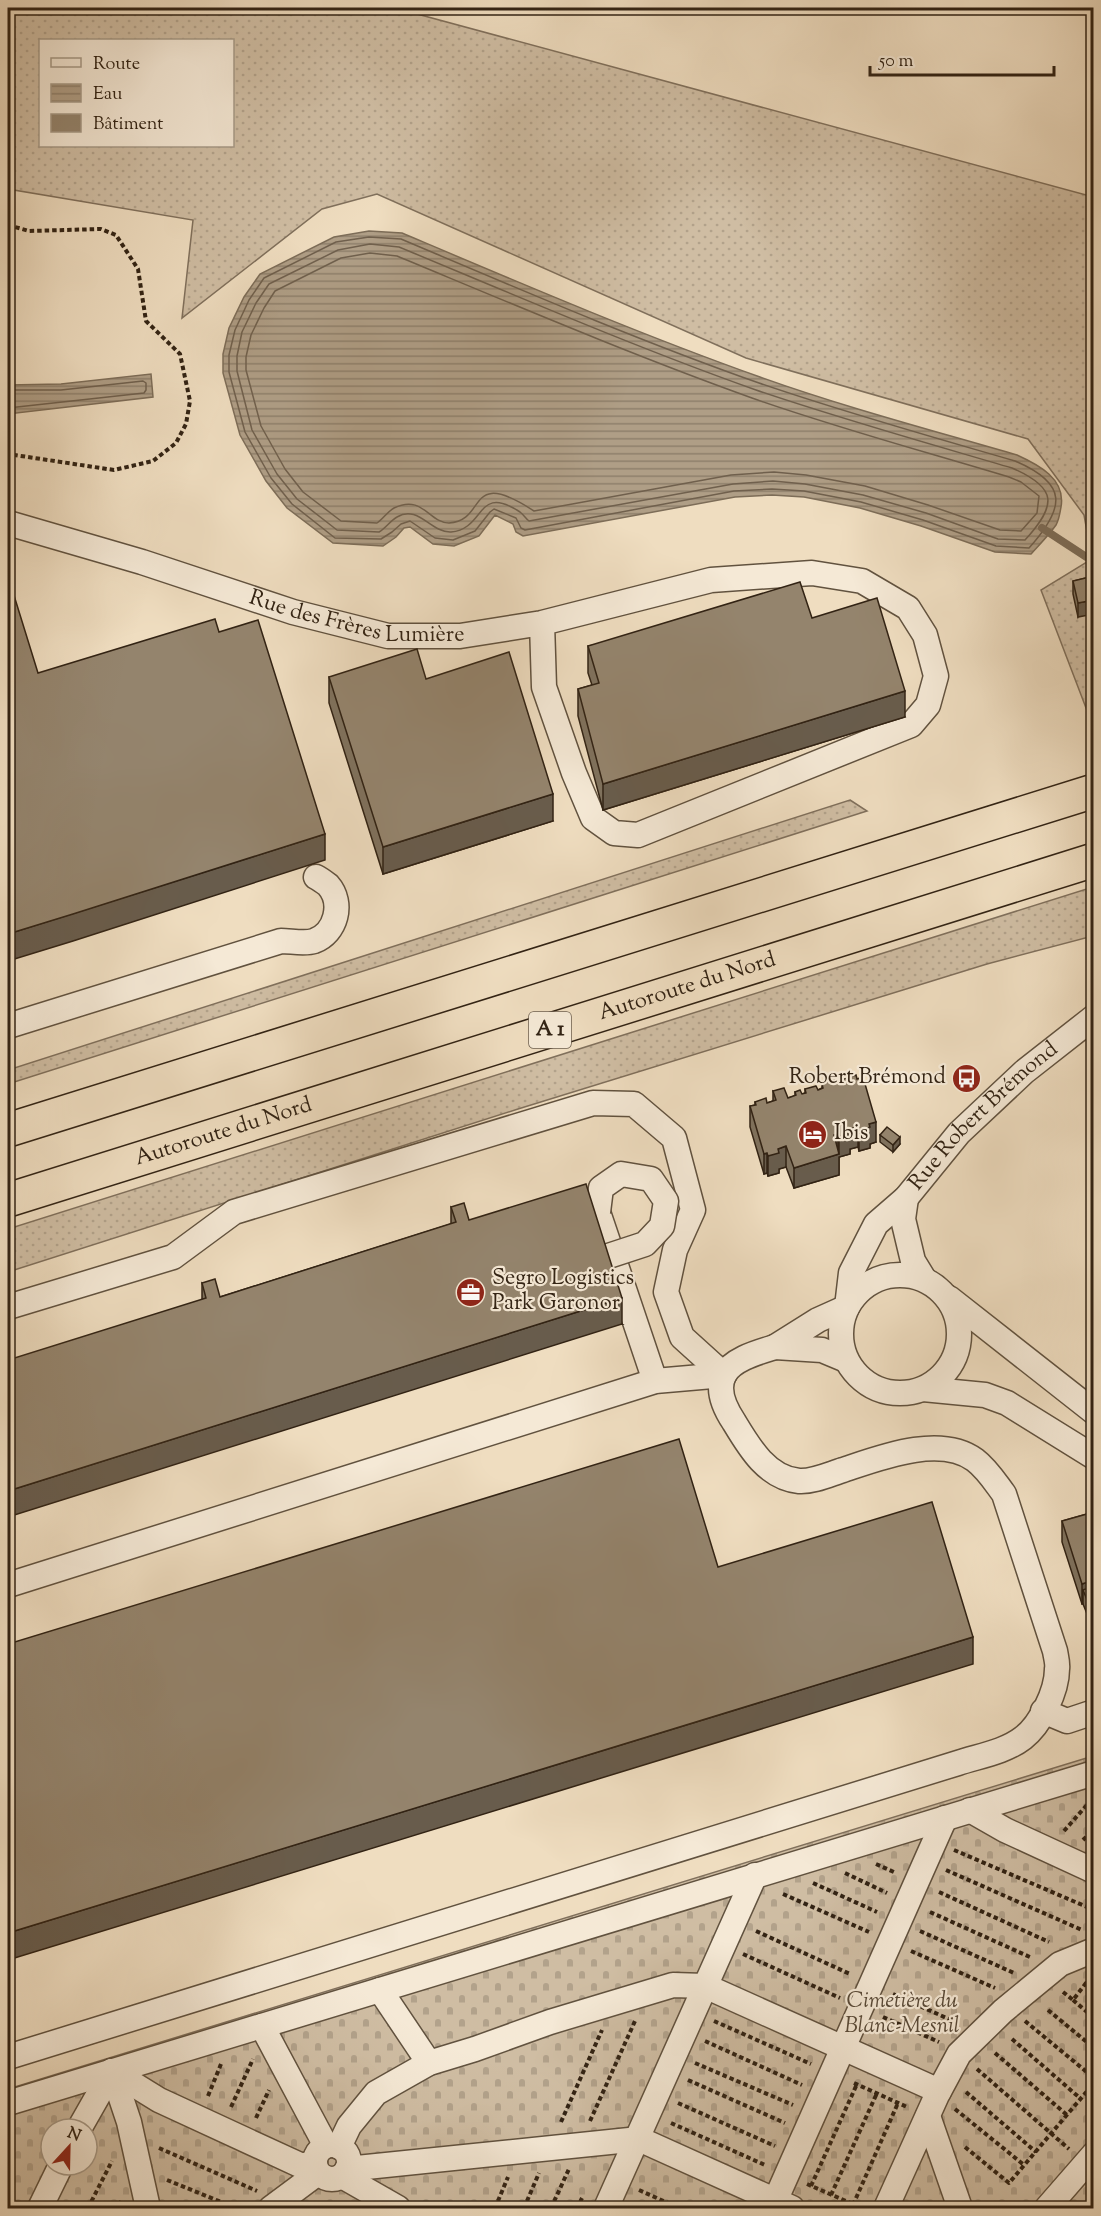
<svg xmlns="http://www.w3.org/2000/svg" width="1101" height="2216" font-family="'Sorts Mill Goudy',serif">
  <defs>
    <pattern id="grass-dots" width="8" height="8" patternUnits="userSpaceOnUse" patternTransform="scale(1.5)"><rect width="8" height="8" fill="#cfbda3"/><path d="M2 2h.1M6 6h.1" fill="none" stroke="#b2a28b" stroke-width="1.8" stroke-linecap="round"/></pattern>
    <pattern id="cemetery-stones" width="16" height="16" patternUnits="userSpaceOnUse" patternTransform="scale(1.5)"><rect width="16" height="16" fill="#cfbda3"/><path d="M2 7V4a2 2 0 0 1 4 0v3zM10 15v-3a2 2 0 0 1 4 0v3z" fill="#b2a28b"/></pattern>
    <pattern id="water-rules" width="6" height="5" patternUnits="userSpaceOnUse" patternTransform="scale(1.5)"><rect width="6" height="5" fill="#af9e86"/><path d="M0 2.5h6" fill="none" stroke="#8f806c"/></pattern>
  </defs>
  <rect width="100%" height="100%" fill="#efddc0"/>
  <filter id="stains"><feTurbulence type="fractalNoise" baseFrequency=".00333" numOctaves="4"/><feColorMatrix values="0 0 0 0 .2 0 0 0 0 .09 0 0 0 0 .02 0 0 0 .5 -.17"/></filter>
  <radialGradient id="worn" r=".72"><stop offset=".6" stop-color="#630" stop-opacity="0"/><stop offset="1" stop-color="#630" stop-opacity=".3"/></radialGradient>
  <path fill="url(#grass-dots)" stroke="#80705c" stroke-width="1.5" fill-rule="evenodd" d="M8,8H395L1086,195L1093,194V721H1091L1041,590L1092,559L1084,515L1028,439L746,358L377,194L322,209L182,318L193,220L8,189ZM40,40H232V146H40Z
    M850,800L867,811L8,1084V1070Z
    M1093,887V936L987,964L518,1109L8,1272V1229Z"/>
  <path fill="url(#cemetery-stones)" stroke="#80705c" stroke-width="1.5" fill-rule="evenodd" d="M1093,1756V2208H8V2089ZM51,2129H87V2165H51Z"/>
  <path fill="url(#water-rules)" stroke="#7d6d58" stroke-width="1.5" d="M369,231L402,233C520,283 639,334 760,377C844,407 931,430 1017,455C1039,465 1066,479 1061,507C1060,513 1059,520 1056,525C1049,535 1039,545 1031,554L995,552L921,526L860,508L804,497L772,495L735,497L523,536L516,532L513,524L495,515L479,536L454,546L433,544L410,527L404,528L396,537L383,546L333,543L287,508L266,481L240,435L223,373V354L229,328L244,297L260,274L334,237Z
    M151,374L153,397L8,414V385L61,384Z"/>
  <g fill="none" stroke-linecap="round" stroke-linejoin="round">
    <path stroke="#70604d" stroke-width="1.5" d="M369,237L401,239C519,289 637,340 759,383C843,412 929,436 1015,461C1069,484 1065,508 1029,548L996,546L923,520L861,502L804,491L772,489L734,491L525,530L521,528L516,518L494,509L490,512L475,531L453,540L435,538L410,521L401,524L392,532L381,539L335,538L292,504L271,478L245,432L229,372V355L235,330L249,300L264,278L336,242Z
      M370,244L399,247C517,296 635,347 756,390C841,419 927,443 1012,468C1058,488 1057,505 1025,540L998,539L926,513L863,495L805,484L773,481L733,484L529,521C526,519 524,515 520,512C476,483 486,529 451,532C431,533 418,504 397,517C390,521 386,528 379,532L337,530L297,499L277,474L252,430L237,371V356L242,332L256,303L269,284L338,250Z
      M370,253L397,256C515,305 632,355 752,398C837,428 923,451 1009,477L1021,482L1039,496L1037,513L1021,531L1000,530L928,505L865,486L806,475L774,472L731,475L534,511C465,466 488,521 449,523C429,523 423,494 394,508C387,512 383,519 377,523L341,521L303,492L285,469L261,426L246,370V357L251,335L264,308L275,291L341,258Z
      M8,390H61L143,381L146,383V390L144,393L8,408"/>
    <path stroke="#7d6d58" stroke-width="8" d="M1042,528L1094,562"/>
    <defs>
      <g id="minor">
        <path id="s1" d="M8,523L142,562L293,612L388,636H460L542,623L711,580L812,573L862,581L908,608L925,635L936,676L928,705L911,725L638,835L614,833L593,818L574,773L544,687L542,623"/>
        <path d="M8,1026L281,941C291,941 305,944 314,941C336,933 344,903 328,885C324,882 320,879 316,877"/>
        <path d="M906,1198L903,1219L913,1261L924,1279"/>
        <path d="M598,1212L655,1381"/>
        <circle cx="900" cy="1334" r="59"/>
        <path d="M949,1298L1094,1412"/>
        <path d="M8,1307L173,1257L234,1212L593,1103L634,1104L674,1138L693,1210L675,1250L666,1292L682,1337L724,1375"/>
        <path id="s2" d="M847,1307L851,1273L876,1224L906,1198L959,1133L1024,1072L1094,1017"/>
        <path d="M846,1360L822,1350L775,1347L818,1320L847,1307"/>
        <path d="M923,1389L985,1395L1007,1403L1094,1457"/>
        <path d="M8,1585L655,1381L724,1375"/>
        <path d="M1043,1711L1067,1721L1094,1712"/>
        <path d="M970,1810L1005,1830L1094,1871"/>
        <path d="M380,1990L429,2063"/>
        <path d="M262,2026L326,2146"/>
        <path d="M8,2057L958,1763C979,1756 1005,1752 1023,1738C1040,1725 1057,1692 1057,1669C1058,1664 1056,1657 1055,1651L1004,1494C995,1482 987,1469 975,1460C940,1434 879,1458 843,1470C830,1474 813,1482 799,1481C767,1478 749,1447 734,1422C726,1410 716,1391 724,1375C732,1359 759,1352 775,1347"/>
        <path d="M112,2071L159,2100L302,2166L315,2162"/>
        <path d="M112,2071L129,2122L148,2208"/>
        <path d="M8,2103L1094,1773"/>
        <path d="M928,2116L960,2208"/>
        <path d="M79,2129L112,2071"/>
        <circle cx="332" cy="2162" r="17"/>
        <path d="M339,2147L349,2126L376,2093L429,2063L475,2049L550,2022L673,1985L705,1986L939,2091"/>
        <path d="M347,2169L639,2139L792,2208"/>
        <path d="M342,2176L398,2208"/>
        <path d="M40,2208L61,2165"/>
        <path d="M271,2208L318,2173"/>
        <path d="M606,2208L755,1875"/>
        <path d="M772,2208L945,1818"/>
        <path d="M886,2208L937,2095L959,2054L1003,2011L1060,1964L1094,1950"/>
        <path d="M1047,2208L1094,2154"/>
      </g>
      <g id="highway">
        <path d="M8,1130L1094,791"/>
        <path id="s3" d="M8,1200L1094,860"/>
      </g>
    </defs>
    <use href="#minor" stroke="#61523f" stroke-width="27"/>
    <use href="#highway" stroke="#322314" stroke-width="36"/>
    <path stroke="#322314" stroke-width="4" stroke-dasharray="4.5 3" stroke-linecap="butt" d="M8,225L29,231L101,229L116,235L138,269L146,321L180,354L190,401L186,424L176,443L153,461L114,470L8,454
      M1064,1831L1093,1798
      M1083,1840L1094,1829
      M954,1850L1094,1910
      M876,1864L896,1873
      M946,1870L1082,1930
      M845,1873L887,1893
      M813,1883L877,1912
      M939,1892L1049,1942
      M783,1894L869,1932
      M930,1912L1032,1958
      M756,1931L850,1974
      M920,1931L1014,1973
      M911,1951L995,1988
      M743,1954L840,1998
      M1063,1992L1073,2000L1086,1983L1094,1988
      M893,1994L951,2020L945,2032
      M1073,2000L1094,2018
      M1048,2010L1094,2048
      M883,2017L939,2042
      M714,2021L811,2064
      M1025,2021L1094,2078
      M1012,2039L1081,2099
      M705,2041L802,2085
      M995,2053L1067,2115
      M695,2063L793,2105
      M977,2069L1069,2149
      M688,2080L785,2123
      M854,2083L907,2107
      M966,2092L1036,2152
      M208,2096L221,2064
      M678,2103L775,2146
      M231,2107L253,2059
      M955,2109L1024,2165
      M256,2118L269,2090
      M590,2121L635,2021
      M561,2122L602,2030
      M671,2123L765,2165
      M965,2147L1009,2183L1094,2083
      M159,2148L257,2191
      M167,2180L236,2208
      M807,2184L862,2208
      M811,2186L857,2084
      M639,2190L679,2208
      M831,2195L877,2093
      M853,2205L898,2103
      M88,2208L112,2161
      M117,2208L121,2201
      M495,2208L508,2177
      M524,2208L539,2173
      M551,2208L569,2169
      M577,2208L582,2198"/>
    <use href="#minor" stroke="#f5e9d6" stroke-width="24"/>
    <use href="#highway" stroke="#efddc0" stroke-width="33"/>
    <defs>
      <path id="minor-bridge" d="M578,1266L645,1244L662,1226L666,1201L651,1179L621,1174L601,1188L598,1212"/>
    </defs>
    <use href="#minor-bridge" stroke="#61523f" stroke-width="27" stroke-linecap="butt"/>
    <use href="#minor-bridge" stroke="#f5e9d6" stroke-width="24"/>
  </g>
  <path fill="#7f725e" stroke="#322314" stroke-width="1.5" d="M1094,576L1078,617L1073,594V581Z
    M812,618L905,717L603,810L578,716V689L592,685L588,673V646Z
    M329,677L426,679L553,821L383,874L329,703Z
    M844,1079L876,1142L870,1144V1148L859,1151L858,1147L850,1149V1154L839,1157V1175L794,1188L786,1167L779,1169V1173L768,1176L767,1173L764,1174L750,1127V1106L755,1105V1102L767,1103L773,1101V1091L788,1098L795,1096V1092L802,1094L805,1093V1089L818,1090L822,1088V1084L838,1083L844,1081Z
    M880,1135L900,1144L893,1152L880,1142Z
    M451,1207L469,1220L622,1324L202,1299V1283L220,1297L451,1224Z
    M1094,1512V1620L1090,1621L1083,1604H1082L1062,1542V1521Z"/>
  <path fill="#685c4c" stroke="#322314" stroke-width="1.5" d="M1094,600V614L1078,617V603Z
    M905,691V717L603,810V784Z
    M553,794V821L383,874V847Z
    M325,834V860L73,941L8,961V934Z
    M876,1122V1142L870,1144V1148L859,1151V1131L869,1124Z
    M858,1127V1147L850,1149V1154L839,1157V1175L794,1188V1168L839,1154V1137L849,1129Z
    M838,1134V1154L834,1135Z
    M900,1137V1144L893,1152V1145Z
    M786,1146V1167L779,1169V1173L768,1176V1156L778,1149Z
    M767,1153V1173L764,1174V1154Z
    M622,1298V1324L8,1517V1491Z
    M1094,1580V1600L1083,1590V1604H1082V1584Z
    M1094,1606V1620L1090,1621V1607Z
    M973,1637V1664L8,1960V1933Z"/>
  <path fill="#94846d" stroke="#322314" stroke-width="1.5" d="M8,576L38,673L215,619L219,632L258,620L325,834L73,914L8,934Z
    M1094,576V600L1078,603L1073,581Z
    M800,582L812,618L877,598L905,691L603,784L578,689L599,683L588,646Z
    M417,649L426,679L509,652L553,794L383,847L329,677Z
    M856,1075L857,1079L863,1077L876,1122L869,1124L870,1127L859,1131L858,1127L849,1129L850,1133L839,1137L838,1134L834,1135L839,1154L794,1168L786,1146L778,1149L779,1153L768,1156L767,1153L764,1154L750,1106L756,1105L755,1102L766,1098L767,1103L776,1100L773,1091L784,1088L788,1098L796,1095L795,1092L800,1090L802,1094L806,1093L805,1089L816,1086L818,1090L823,1088L822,1084L837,1079L838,1083L844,1081V1079Z
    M887,1127L900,1137L893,1145L880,1135Z
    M586,1184L622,1298L8,1491V1360L206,1298L202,1283L215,1279L220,1297L456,1222L451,1207L464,1203L469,1220Z
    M679,1439L718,1567L932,1502L973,1637L8,1933V1644Z
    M1094,1512V1580L1082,1584L1062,1521Z
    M1094,1586V1606L1090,1607L1083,1590Z"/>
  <defs>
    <symbol id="bus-disc" viewBox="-11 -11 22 22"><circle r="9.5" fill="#8f2418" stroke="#f5e9d6"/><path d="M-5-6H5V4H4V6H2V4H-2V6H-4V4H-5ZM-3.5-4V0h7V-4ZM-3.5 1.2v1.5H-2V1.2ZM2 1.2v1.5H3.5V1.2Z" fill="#fff"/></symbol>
    <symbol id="hotel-disc" viewBox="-11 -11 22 22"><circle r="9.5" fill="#8f2418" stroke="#f5e9d6"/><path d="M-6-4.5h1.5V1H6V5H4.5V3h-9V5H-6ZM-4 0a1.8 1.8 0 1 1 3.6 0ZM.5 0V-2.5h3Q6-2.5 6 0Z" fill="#fff"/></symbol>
    <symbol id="office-disc" viewBox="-11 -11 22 22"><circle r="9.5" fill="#8f2418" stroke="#f5e9d6"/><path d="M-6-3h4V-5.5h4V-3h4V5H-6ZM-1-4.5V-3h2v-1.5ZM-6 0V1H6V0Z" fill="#fff"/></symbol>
  </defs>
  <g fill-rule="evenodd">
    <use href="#bus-disc" x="950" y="1062" width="33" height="33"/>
    <use href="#hotel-disc" x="796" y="1118" width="33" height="33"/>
    <use href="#office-disc" x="454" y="1276" width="33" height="33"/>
  </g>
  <g text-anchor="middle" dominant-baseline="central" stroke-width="4.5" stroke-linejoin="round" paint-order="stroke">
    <rect fill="#f5e9d6" stroke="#6c5e4e" stroke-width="1.5" x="529" y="1012" width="42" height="36" rx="4.5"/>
    <g font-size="21" font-weight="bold" fill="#322314">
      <text x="550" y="1030">A 1</text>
    </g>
    <g font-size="22" fill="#322314" stroke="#f5e9d6">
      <text stroke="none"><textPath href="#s1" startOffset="363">Rue des Frères Lumière</textPath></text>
      <text stroke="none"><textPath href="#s3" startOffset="712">Autoroute du Nord</textPath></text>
      <text stroke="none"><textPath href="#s2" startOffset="242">Rue Robert Brémond</textPath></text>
      <text stroke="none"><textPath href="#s3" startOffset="226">Autoroute du Nord</textPath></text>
    </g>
    <g font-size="22" fill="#322314" stroke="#f5e9d6" text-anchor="start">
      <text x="946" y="1078" text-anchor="end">Robert Brémond</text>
      <text x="834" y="1134">Ibis</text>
      <text x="492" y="1279">Segro Logistics<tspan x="492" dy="25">Park Garonor</tspan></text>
    </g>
    <g font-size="22" font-style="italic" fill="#594a38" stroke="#f5e9d6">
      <text x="902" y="2002">Cimetière du<tspan x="902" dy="25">Blanc-Mesnil</tspan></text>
    </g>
  </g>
  <rect width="1101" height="2216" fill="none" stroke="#efddc0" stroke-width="30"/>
  <rect x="9" y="9" width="1083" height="2198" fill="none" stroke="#322314" stroke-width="3"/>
  <rect x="15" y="15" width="1071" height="2186" fill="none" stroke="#322314" stroke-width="1.5"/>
  <rect x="39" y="39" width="195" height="108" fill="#f5e9d6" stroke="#a79a88" stroke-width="1.5"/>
  <rect x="51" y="58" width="30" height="9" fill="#f5e9d6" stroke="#a79a88" stroke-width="1.5"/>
  <text x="93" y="69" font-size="18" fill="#322314">Route</text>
  <rect x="51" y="84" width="30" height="18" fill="url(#water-rules)" stroke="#a79a88" stroke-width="1.5"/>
  <text x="93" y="99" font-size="18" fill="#322314">Eau</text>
  <rect x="51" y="114" width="30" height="18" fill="#94846d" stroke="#a79a88" stroke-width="1.5"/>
  <text x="93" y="129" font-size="18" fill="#322314">Bâtiment</text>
  <g transform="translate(69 2147) rotate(22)"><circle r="28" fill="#f5e9d6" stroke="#a79a88" stroke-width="1.5"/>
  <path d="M0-4.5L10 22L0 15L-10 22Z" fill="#8f2418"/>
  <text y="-9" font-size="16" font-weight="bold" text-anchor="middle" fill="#322314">N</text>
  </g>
  <path d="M870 66v9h184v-9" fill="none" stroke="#322314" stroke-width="3"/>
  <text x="879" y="66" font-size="18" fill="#322314" stroke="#f5e9d6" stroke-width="4.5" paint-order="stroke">50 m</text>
  <rect width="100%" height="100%" filter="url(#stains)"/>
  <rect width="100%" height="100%" fill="url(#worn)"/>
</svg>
